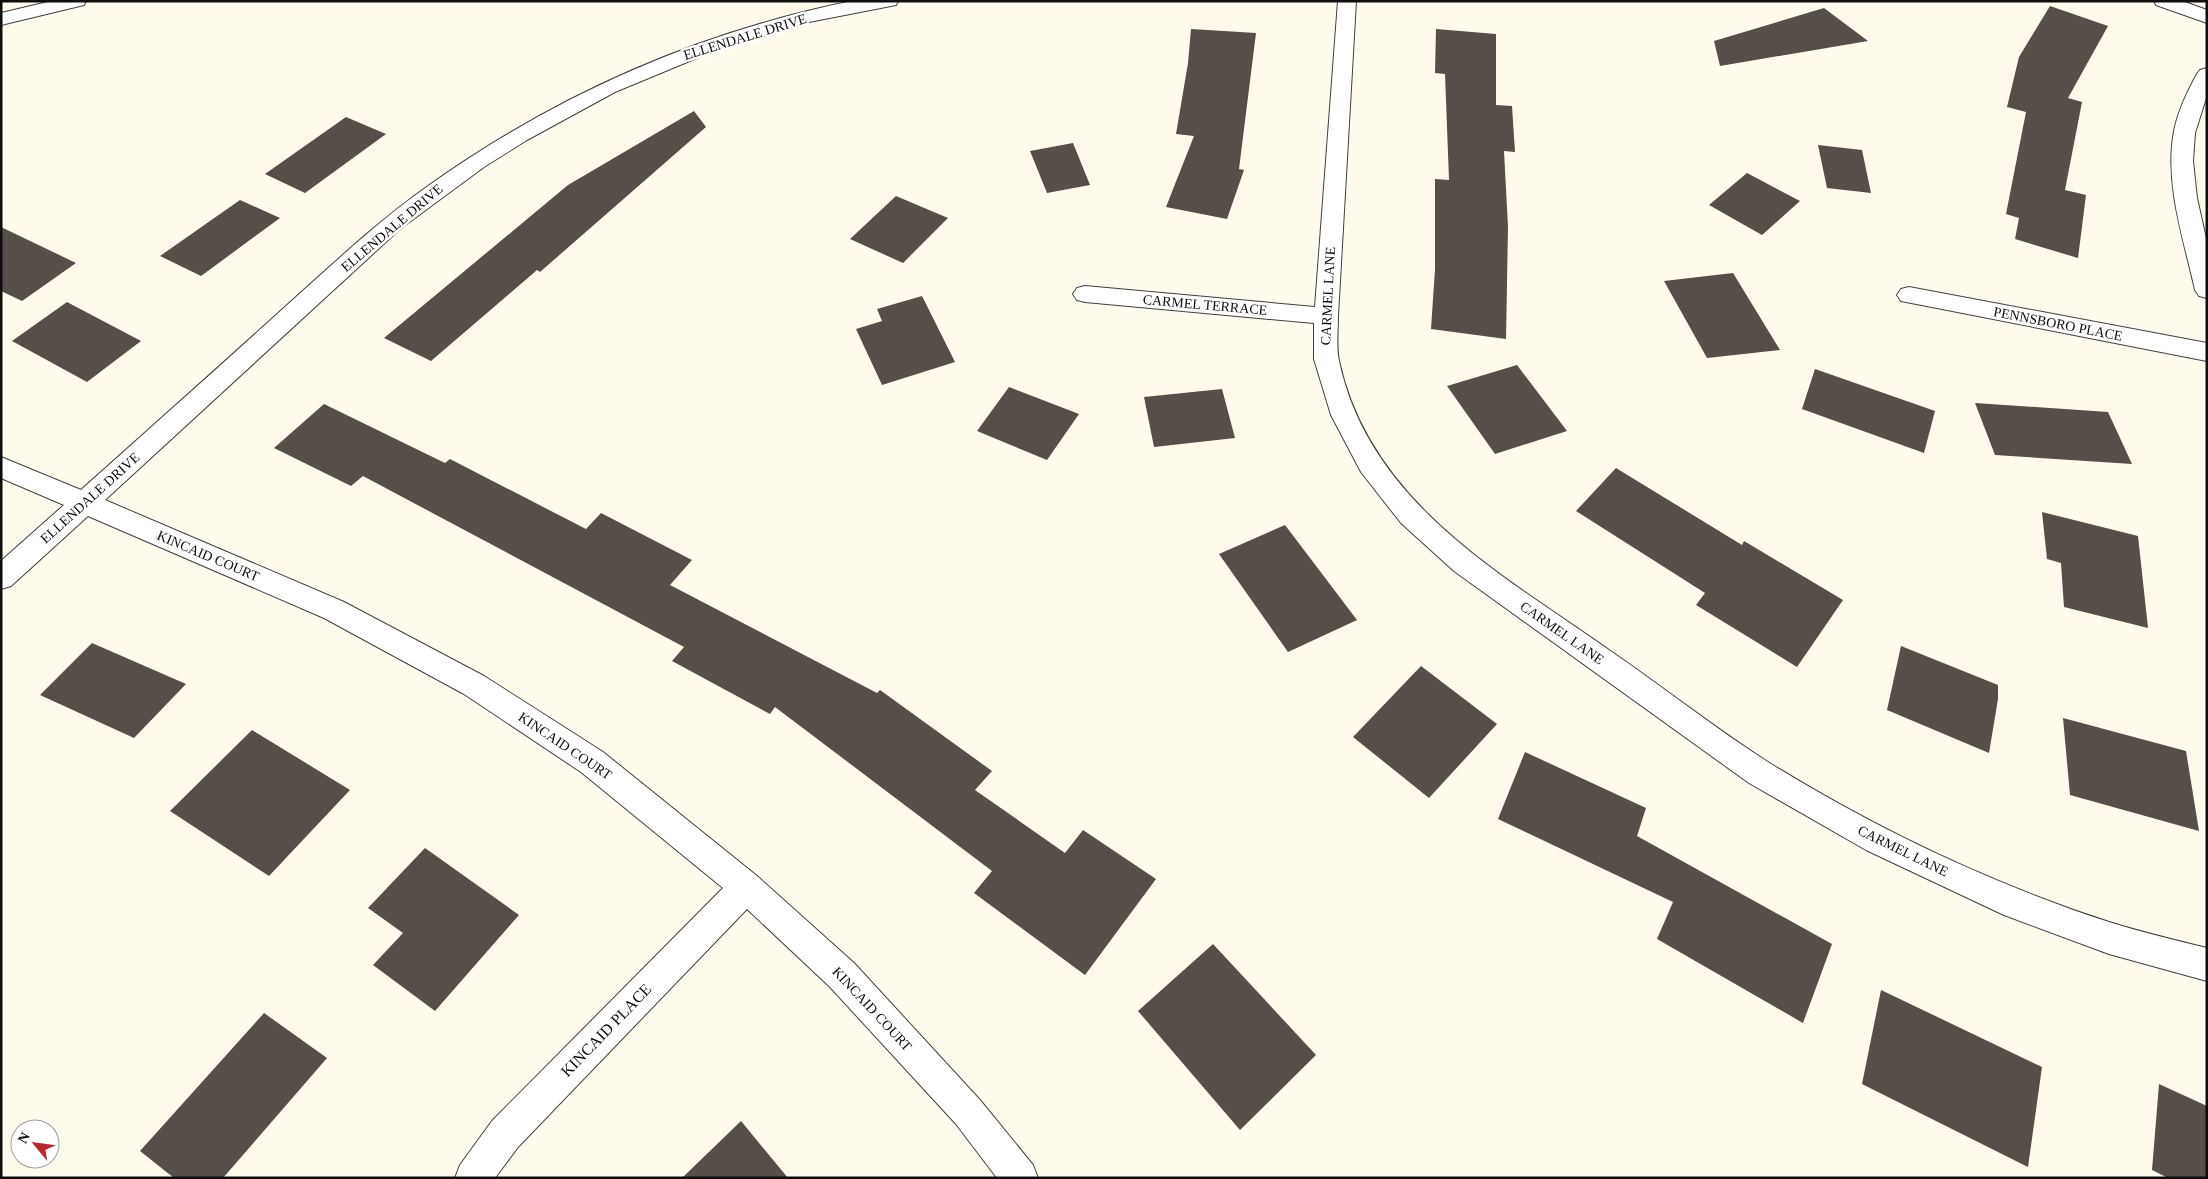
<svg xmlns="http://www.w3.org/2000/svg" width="2208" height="1179" font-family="Georgia,serif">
  <rect width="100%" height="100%" fill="#fffbec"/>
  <path fill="#554e49" d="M2050,6L2108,26L2068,98L2082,102L2065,190L2086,195L2078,258L2015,239L2019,218L2006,214L2026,112L2007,107L2019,57Z
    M1824,8L1868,41L1720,66L1714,41Z
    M1191,29L1256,33L1239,169L1244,170L1227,219L1166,207L1194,136L1176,134L1188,63Z
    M1436,29L1496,34V105L1512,106L1515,152L1504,151L1508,227L1506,339L1431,329L1435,269V179L1449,180L1445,74L1435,73Z
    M694,111L706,127L540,272L537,270L431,361L384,338L568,185Z
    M346,117L386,134L305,193L265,174Z
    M1073,143L1090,185L1047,193L1030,151Z
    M1818,145L1862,150L1871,193L1827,188Z
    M1747,173L1800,201L1762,235L1709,205Z
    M896,196L948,218L903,263L850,239Z
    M240,200L280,218L201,276L160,256Z
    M1,227L76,263L22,301L1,291Z
    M1733,273L1780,350L1707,358L1664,281Z
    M922,296L955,362L882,385L856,329L882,321L877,309Z
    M67,302L141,341L87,382L12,341Z
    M1517,365L1567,431L1495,454L1447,386Z
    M1815,369L1935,411L1924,453L1802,409Z
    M1009,387L1079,414L1047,460L977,431Z
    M1222,389L1235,438L1154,447L1144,397Z
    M1975,403L2108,412L2132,464L1995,455Z
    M324,404L445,463L450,459L586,529L601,513L692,560L670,585L877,693L880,690L992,771L975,790L1065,853L1083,830L1156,879L1085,975L974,893L992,871L775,707L770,714L672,661L684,647L363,476L351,486L274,448Z
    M1616,468L1742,545L1744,541L1843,600L1797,667L1696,605L1705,593L1576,511Z
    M2042,512L2138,536L2148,628L2064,607L2061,563L2047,559Z
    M1285,525L1357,620L1288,652L1219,554Z
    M92,643L186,684L134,738L40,695Z
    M1901,646L1998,685V699L1989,753L1887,710Z
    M1421,666L1497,724L1429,798L1353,737Z
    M2063,718L2186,751L2199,831L2070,795Z
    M252,730L350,790L269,876L170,811Z
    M1525,752L1646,808L1637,836L1832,944L1803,1023L1657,939L1673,902L1498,819Z
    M425,848L519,915L435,1011L373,965L403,933L368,908Z
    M1213,944L1316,1055L1240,1130L1138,1011Z
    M1881,990L2042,1067L2028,1167L1862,1084Z
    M264,1013L327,1058L223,1178H174L140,1151Z
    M2159,1084L2207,1106V1178H2168L2152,1170Z
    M741,1121L788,1178H682Z"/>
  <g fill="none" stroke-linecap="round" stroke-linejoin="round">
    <defs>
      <path id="minor" d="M52,1H86L84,5L1,25V13Z
        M852,1H898L896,5L809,22L709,53L615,92L527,140L484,167L400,229L105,500L344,602L484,676L603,752L757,876L854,963L980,1100L1033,1165L1038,1178H997L956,1124L830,987L747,909L518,1147L495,1178H455L460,1165L492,1121L723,888L581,772L464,694L324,618L88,516L11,586L1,589V561L64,505L1,478V457L81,490C149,429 218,368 286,306C332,265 377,222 428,186C556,95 699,32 852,1Z
        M1338,1H1356L1338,316C1338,330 1336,347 1339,361C1369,502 1501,574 1609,650C1663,687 1716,729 1771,764C1875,828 1992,884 2109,922C2141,932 2174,940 2207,948V981L2109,954L2004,915L1866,850L1749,783L1454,571L1401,523L1361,472L1331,415L1314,359V323L1085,302L1077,300L1073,294L1077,288L1085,286L1315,307Z
        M2154,1H2182L2207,10V23L2156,5Z
        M2207,68V95L2195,133L2193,161L2197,198L2207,243V298L2199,296L2195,290C2184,240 2164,183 2174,131C2178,111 2187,92 2197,74L2200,70Z
        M1909,287L2207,343V361L1901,301L1897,295L1901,289Z"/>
    </defs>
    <use href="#minor" stroke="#404040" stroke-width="2"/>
    <use href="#minor" fill="#fff" fill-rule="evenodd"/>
  </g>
  <g text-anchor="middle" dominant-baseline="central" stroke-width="5" stroke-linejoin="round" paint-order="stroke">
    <g font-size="14" fill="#0d0d0d" stroke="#fff">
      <text transform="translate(745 37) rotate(-17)">ELLENDALE DRIVE</text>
      <text transform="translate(392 228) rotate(-40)">ELLENDALE DRIVE</text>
      <text transform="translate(1328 296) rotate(-87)">CARMEL LANE</text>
      <text transform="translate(1205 305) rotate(5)">CARMEL TERRACE</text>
      <text transform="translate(2058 324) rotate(11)">PENNSBORO PLACE</text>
      <text transform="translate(90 498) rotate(-42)">ELLENDALE DRIVE</text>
      <text transform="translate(208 556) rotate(23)">KINCAID COURT</text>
      <text transform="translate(1562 633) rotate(35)">CARMEL LANE</text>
      <text transform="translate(565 746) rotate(34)">KINCAID COURT</text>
      <text transform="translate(1903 851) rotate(26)">CARMEL LANE</text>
      <text transform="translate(872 1009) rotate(47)">KINCAID COURT</text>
    </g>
    <g font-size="16" fill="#0d0d0d" stroke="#fff">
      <text transform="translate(606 1030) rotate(-46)">KINCAID PLACE</text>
    </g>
  </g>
  <rect width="2208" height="1179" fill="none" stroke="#0d0d0d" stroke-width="5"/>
  <g transform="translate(35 1144) rotate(299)"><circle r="24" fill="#ffffff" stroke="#9e9e9e"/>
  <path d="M0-4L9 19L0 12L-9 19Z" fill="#bd242c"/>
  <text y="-8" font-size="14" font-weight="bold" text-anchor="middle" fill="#0d0d0d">N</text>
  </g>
</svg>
